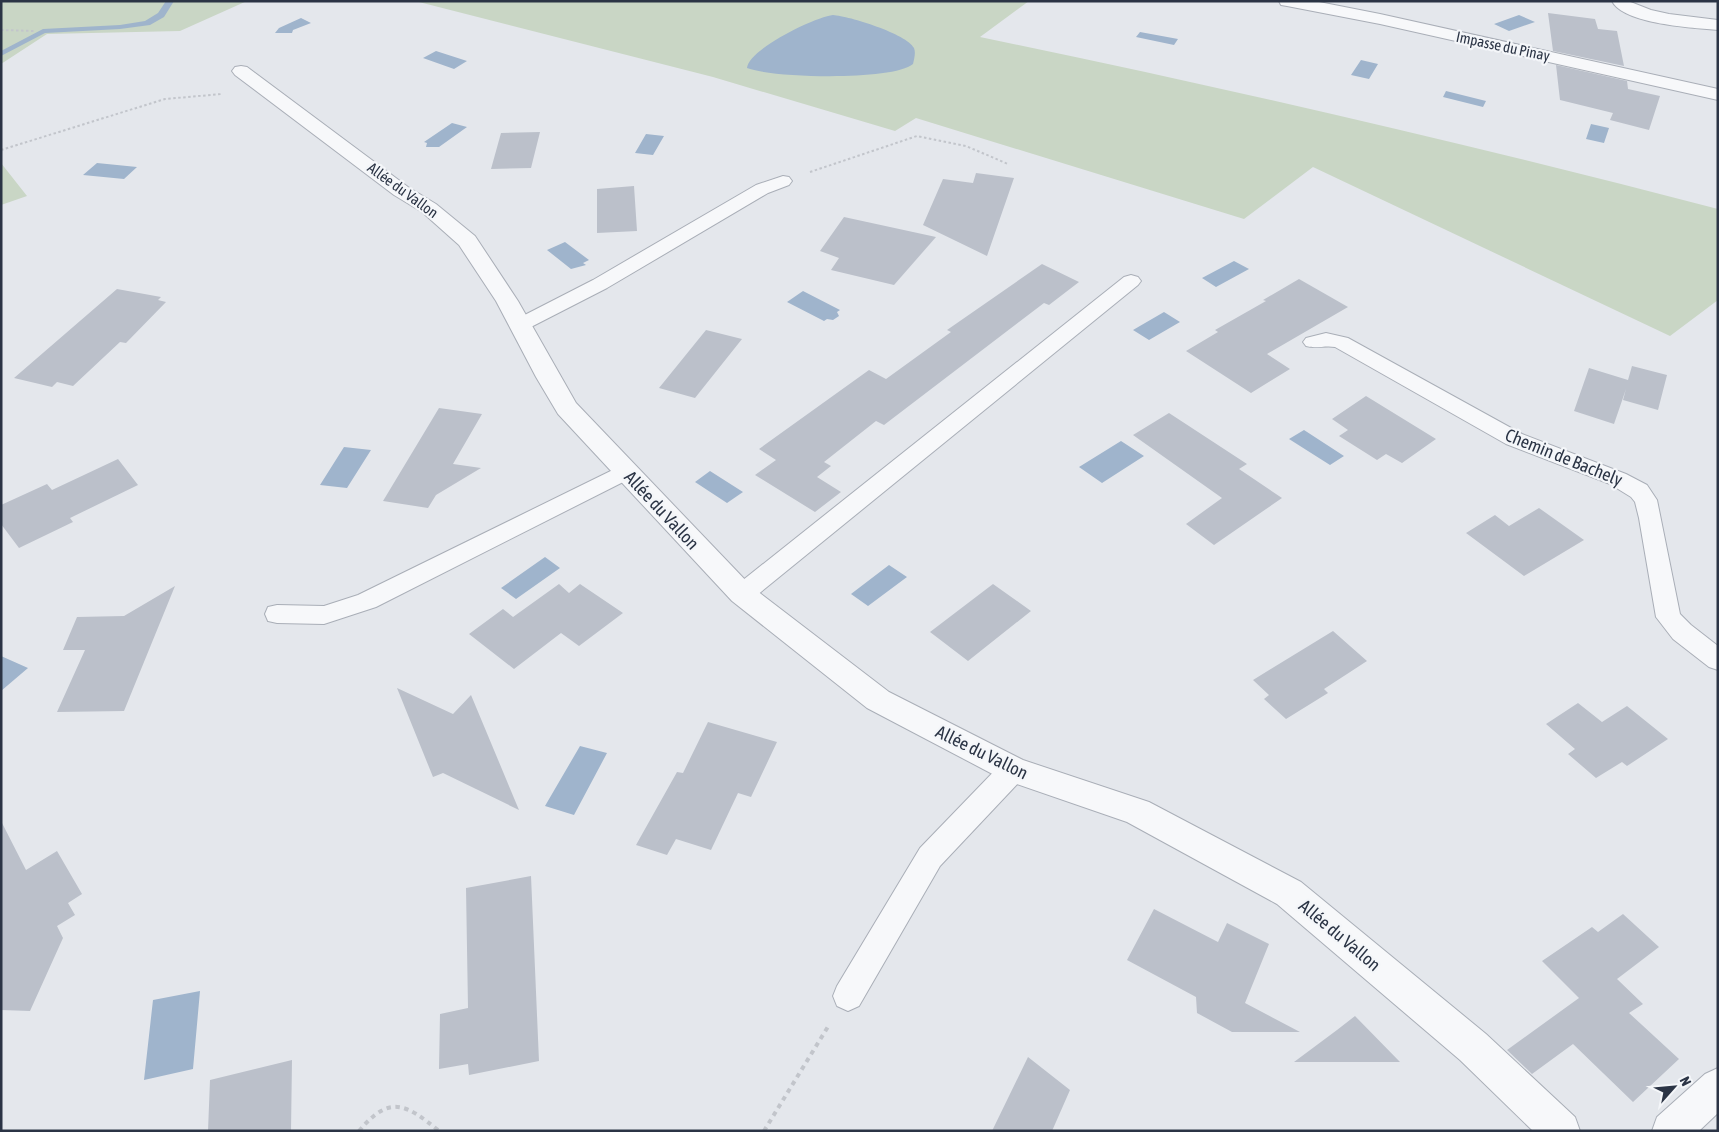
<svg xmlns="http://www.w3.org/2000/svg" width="1719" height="1132" font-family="'Asap Condensed',sans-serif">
  <rect width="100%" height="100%" fill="#e4e7ec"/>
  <path fill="#c9d6c5" d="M1,1H247L180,31L47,34L1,64Z
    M415,1H1029L980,37C1227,88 1473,145 1718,209V300L1670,336L1313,167L1244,219L916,118L895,131L713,77Z
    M1,163L27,196L1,205Z"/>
  <path fill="#9fb4cc" d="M833,15C849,16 907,34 914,48C916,53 914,59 913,64C893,81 772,78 747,68C749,49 815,17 833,15Z
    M1519,15L1535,22L1509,31L1494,24Z
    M301,18L311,23L293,30L292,33H275L279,28Z
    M1140,32L1178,39L1174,45L1136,37Z
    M436,51L467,61L454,69L423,58Z
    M1361,60L1378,64L1369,79L1351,75Z
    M1446,91L1486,101L1483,107L1443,97Z
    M452,123L467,127L439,147H426L427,143L424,142Z
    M1591,124L1609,128L1604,143L1586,139Z
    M646,134L664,136L653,155L635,153Z
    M97,163L137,167L124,179L83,175Z
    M565,242L589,260L583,263L586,265L571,269L547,250Z
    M1234,261L1249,269L1216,287L1202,278Z
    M803,291L840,310L837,312L839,316L833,320L827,319L824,321L787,302Z
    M1164,312L1180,322L1149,340L1133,330Z
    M1304,430L1344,456L1330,465L1289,439Z
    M1121,441L1144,456L1102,483L1079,467Z
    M344,447L371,450L347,488L320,485Z
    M710,471L743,492L727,503L695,482Z
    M545,557L560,568L516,599L501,588Z
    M889,565L907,577L868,606L851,594Z
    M1,656L28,668L1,691Z
    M580,746L607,753L574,815L545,806Z
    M200,991L193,1069L144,1080L153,1000Z"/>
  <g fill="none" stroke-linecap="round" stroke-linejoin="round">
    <path fill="#9fb4cc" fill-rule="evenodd" d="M166,1H174L164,17L150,25L120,29L45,33L1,56V51L43,29L120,25L145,21L158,13Z"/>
  </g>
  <path fill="#bbc0ca" d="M1548,13L1595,19L1598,29L1617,31L1624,66L1553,51Z
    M1556,65L1627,81L1628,89L1660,96L1649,130L1610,120L1613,113L1560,100Z
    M540,132L531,168L491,169L501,133Z
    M976,173L1014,178L987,256L923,225L943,179L973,183Z
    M634,186L637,231L597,233V189Z
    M844,217L936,237L894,285L831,270L839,258L820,251Z
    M1042,264L1079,282L1049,305L1044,303L884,425L876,421L824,462L831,466L817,477L841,492L815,512L755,475L776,460L759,449L869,370L886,379L951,332L947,330Z
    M1299,279L1348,307L1267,354L1290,369L1251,393L1186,351L1218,332L1215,330L1266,301L1263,300Z
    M117,289L161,297L158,300L166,302L126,343L120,342L73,386L57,382L52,387L14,378Z
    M706,330L742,339L695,398L659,388Z
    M1632,366L1667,375L1658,410L1623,400L1626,389L1614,424L1574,411L1589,368L1628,380Z
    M1366,396L1436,439L1402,463L1386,454L1377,460L1339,436L1348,430L1332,419Z
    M439,408L482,414L453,464L481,468L436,495L428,508L383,501Z
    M1169,413L1247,464L1239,469L1282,498L1214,545L1186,524L1222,498L1133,435Z
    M118,459L138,485L70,518L73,522L19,548L1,524V505L47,484L52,490Z
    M1539,508L1584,540L1524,576L1466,533L1495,515L1509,526Z
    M559,584L569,593L580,584L623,613L579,646L561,633L514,669L469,634L503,609L513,617Z
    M993,584L1031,611L968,661L930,632Z
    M175,586L124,711L57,712L85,650H63L77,617L124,616Z
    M1333,631L1367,661L1324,689L1328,693L1286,719L1264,699L1269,695L1253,680Z
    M397,688L453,714L471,695L519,810L443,773L433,777Z
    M1578,703L1602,722L1627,706L1668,739L1627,766L1622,762L1596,778L1568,754L1575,749L1546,724Z
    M708,722L777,742L751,797L738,793L711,850L676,839L667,855L636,845L677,772L683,773Z
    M1,821L26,870L57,851L82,894L68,903L75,915L57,926L63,938L30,1011L1,1010Z
    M531,876L539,1061L469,1075L468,1064L439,1069L440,1014L468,1008L466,888Z
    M1154,909L1218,942L1227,923L1269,944L1245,1003L1300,1032H1232L1197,1013L1196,997L1127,960Z
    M1623,914L1659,947L1617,979L1643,1004L1629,1013L1679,1059L1633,1102L1573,1044L1532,1074L1507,1050L1579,998L1542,961L1592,927L1598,932Z
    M1355,1016L1400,1062H1294L1337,1030Z
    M1028,1057L1070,1090L1052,1131H992Z
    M292,1060L291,1131H208L210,1080Z"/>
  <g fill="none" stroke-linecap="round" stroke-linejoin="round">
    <defs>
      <path id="lane" d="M783,176L789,177L792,181L789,185L768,193L607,288L527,329L520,331L513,329L510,325L513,321L593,280L756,185Z
        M1131,275L1138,277L1141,281L1138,285L751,600L742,603L733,600L730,594L733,588L1124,277Z
        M1326,333L1348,338L1522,434L1626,474L1647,485L1657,500L1680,614L1691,625L1718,646V670L1709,667L1673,639L1656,617L1639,518L1635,502L1631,497L1610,484L1506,444L1335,347C1325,345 1316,349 1306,346L1303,342L1306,338Z
        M627,463L635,466L638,471L635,476L376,607L324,624L277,623L268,621L265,614L268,607L277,605L324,606L358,595Z
        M1013,759L1023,762L1027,770L1023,778L940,866L859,1006L848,1011L837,1006L833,996L837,986L920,848L1003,762Z"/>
      <path id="street" d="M1279,1H1314L1380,14L1718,89V100L1380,24L1287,6L1281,5Z
        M1612,1H1628L1651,10L1669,14L1718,20V30C1694,28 1623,24 1612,1Z
        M241,66L247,67L408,187L436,204L475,236L518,301L576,403L752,587L889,692L1023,760L1149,802L1301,882L1486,1034L1575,1117L1580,1131H1533L1460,1060L1277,904L1127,822L1002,779L867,708L732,601L558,414L536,377L496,301L459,245L422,212L394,195L235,75L232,71L235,67Z
        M1718,1068V1113L1699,1131H1652L1657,1117L1705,1074Z"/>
    </defs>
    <use href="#lane" stroke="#a9aeb7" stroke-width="2"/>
    <use href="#street" stroke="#a9aeb7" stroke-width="2"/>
    <path stroke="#c2c5cb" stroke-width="2" stroke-dasharray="2.5 2.5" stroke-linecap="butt" d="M1,30L35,31
      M1,150L165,99L222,94
      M810,172L917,136L966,146L1008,164"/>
    <path stroke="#c2c5cb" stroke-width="4" stroke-dasharray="4.5 4.5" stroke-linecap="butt" d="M359,1131C390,1094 406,1104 439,1131
      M764,1131L829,1025"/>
    <use href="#lane" fill="#f7f8fa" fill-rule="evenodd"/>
    <use href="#street" fill="#f7f8fa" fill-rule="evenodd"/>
  </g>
  <g text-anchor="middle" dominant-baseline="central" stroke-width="4.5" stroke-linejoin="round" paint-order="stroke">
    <g font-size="15" fill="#2b3445" stroke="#f4f6f9">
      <text transform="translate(1503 46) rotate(12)">Impasse du Pinay</text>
      <text transform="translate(403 190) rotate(36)">Allée du Vallon</text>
    </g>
    <g font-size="18" fill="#2b3445" stroke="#f4f6f9">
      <text transform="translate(1564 457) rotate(22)">Chemin de Bachely</text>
      <text transform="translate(662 510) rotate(47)">Allée du Vallon</text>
      <text transform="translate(982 752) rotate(26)">Allée du Vallon</text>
      <text transform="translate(1340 935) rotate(40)">Allée du Vallon</text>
    </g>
  </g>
  <rect width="1719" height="1132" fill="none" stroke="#2b3445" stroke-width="5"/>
  <g transform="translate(1674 1087) rotate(63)" stroke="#f4f6f9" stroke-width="4" paint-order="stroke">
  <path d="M0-4L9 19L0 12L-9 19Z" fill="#2b3445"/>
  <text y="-8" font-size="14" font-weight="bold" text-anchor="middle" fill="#2b3445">N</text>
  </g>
</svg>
